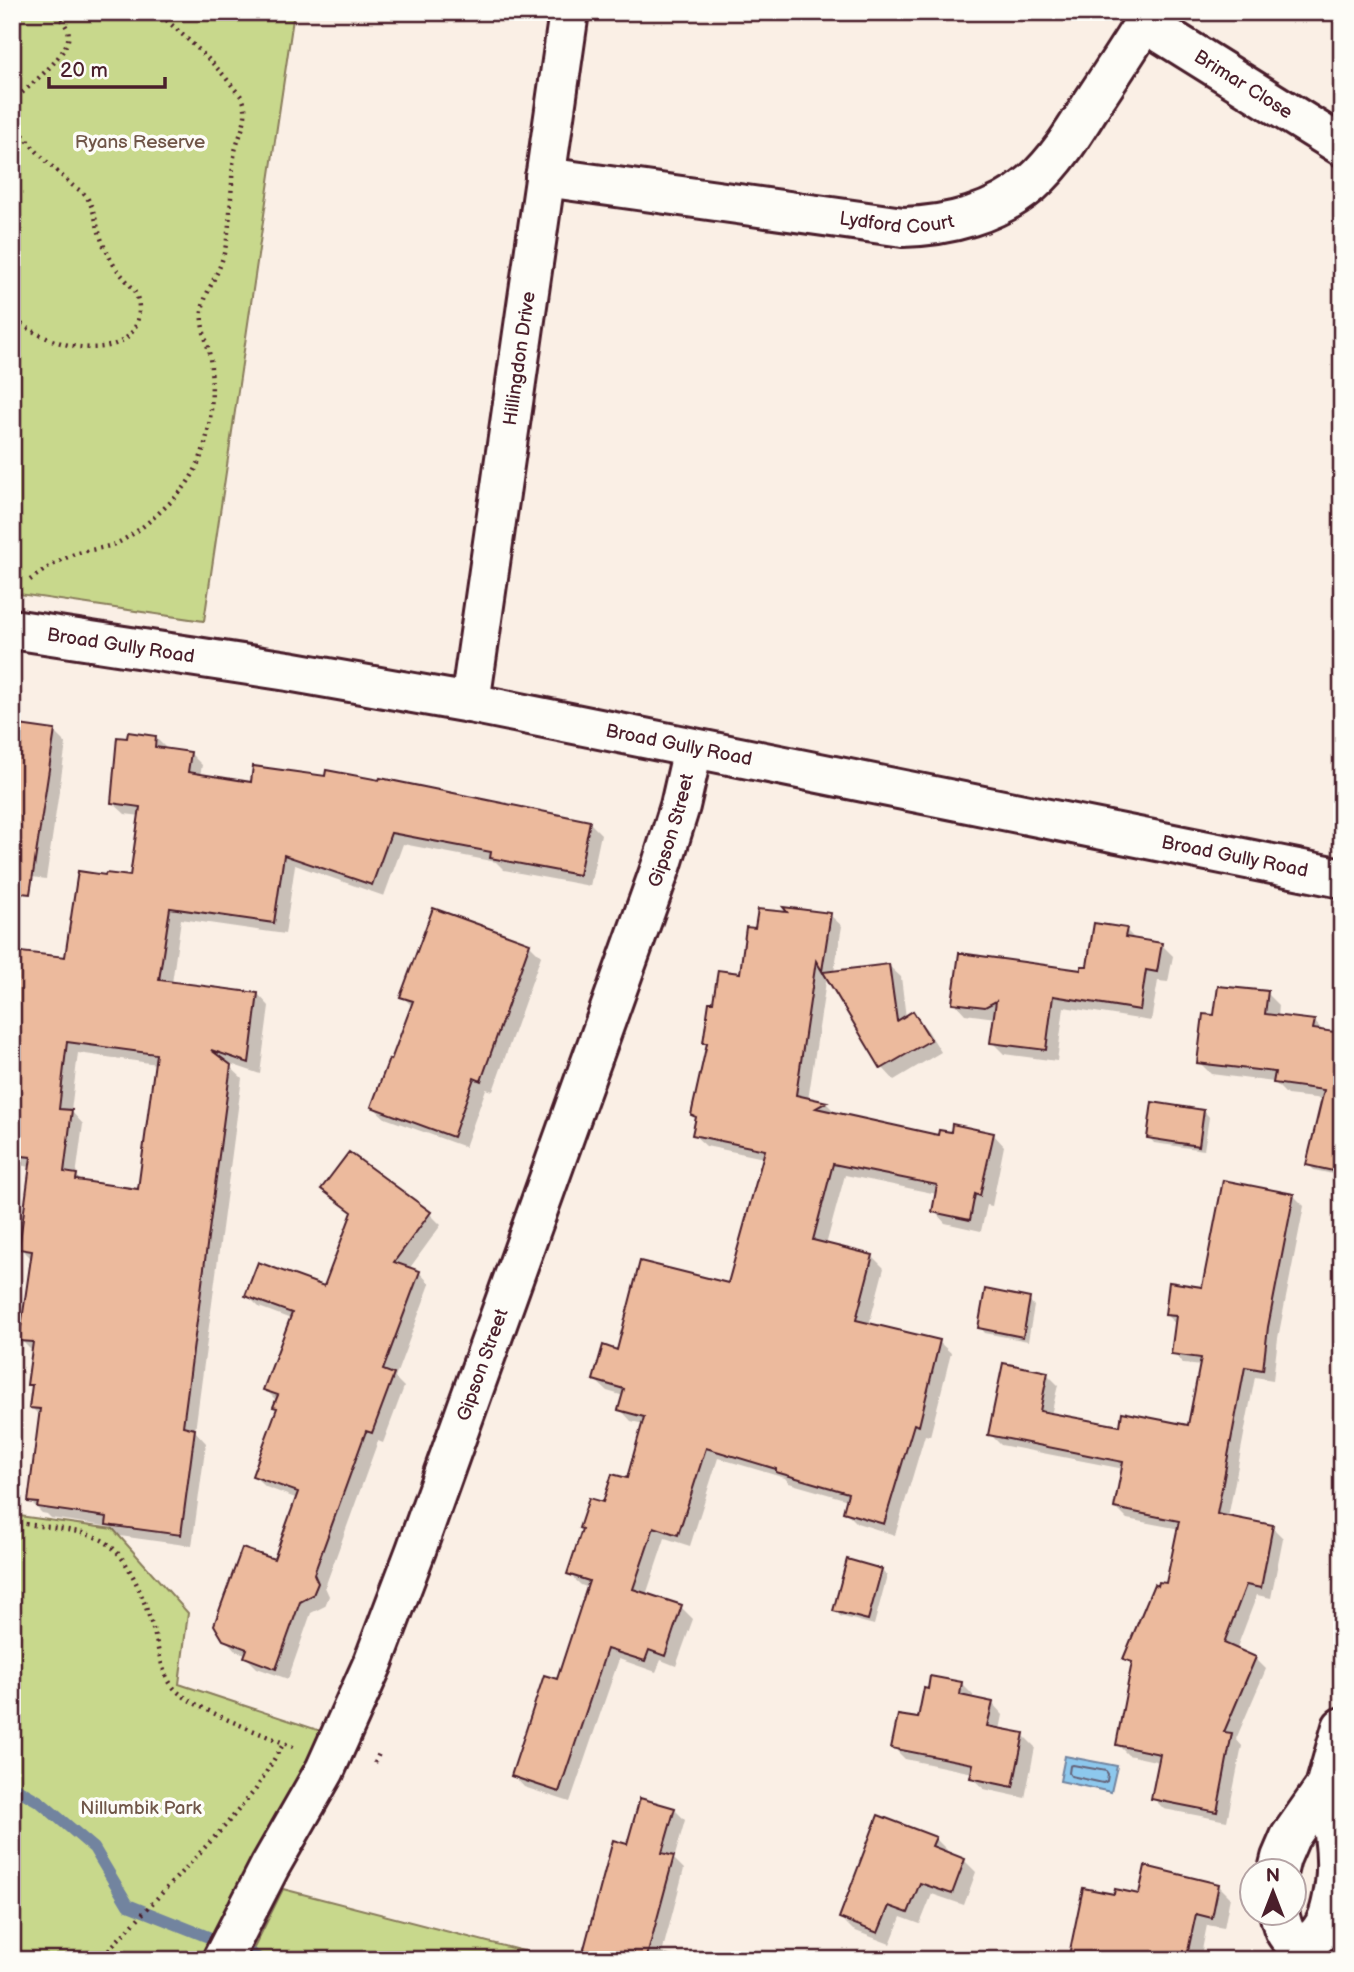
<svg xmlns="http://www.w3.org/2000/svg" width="1354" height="1972" font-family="'Balsamiq Sans',sans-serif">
  <rect width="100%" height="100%" fill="#faefe5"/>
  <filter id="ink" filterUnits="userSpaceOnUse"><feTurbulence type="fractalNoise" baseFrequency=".0143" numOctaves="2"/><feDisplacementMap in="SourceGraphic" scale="14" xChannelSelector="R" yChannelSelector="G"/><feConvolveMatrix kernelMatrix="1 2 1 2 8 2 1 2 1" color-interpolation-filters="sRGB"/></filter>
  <g filter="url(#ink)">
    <path fill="#c8d88c" stroke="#897c5c" stroke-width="2" d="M12,12H294L204,621L12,593Z
      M12,1515L113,1529L188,1613L179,1684L324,1732L208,1960H12Z
      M283,1889L558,1960H248Z"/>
    <path fill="#8dc8ed" stroke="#72849f" stroke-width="2" d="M1065,1756L1117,1766L1111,1792L1060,1781Z
      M12,1780L40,1802L12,1795Z"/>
    <path fill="#0003" fill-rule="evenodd" d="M54,732L66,744L46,879L12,874Z
      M155,737L167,749L190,753L202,765L200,776L589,822L601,834L590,886L504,870L496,862L403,844L384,896L295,865L285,934L181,919L172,983L258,994L269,1006L260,1074L225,1062L242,1078L195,1431L206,1443L192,1546L120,1536L111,1527L51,1518L47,1514L42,1513L30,1501L41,1417L31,1407L33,1388L29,1384L33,1352L21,1340L32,1259L21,1248L31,1167L12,1164V952L67,959L132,878L141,816L125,814L113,803ZM78,1053L157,1064L140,1191L83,1183L76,1176L83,1124L71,1111Z
      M830,915L842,926L834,972L889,966L901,977L906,1018H916L928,1031L941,1052L894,1080L883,1068L827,975L808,1100L826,1103L837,1114L940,1137L993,1134L1004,1146L992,1206L987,1205L981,1231L945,1223L934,1211L937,1194L845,1175L826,1245L872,1256L884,1268L869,1325L939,1342L951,1353L930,1436L925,1435L895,1535L857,1523L845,1511L848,1500L789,1483L785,1478L718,1458L690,1546L665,1538L646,1595L681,1607L693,1619L676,1666L661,1660L656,1672L619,1659L570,1802L524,1787L513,1775L558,1681L589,1588L581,1585L569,1574L604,1504L628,1480L644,1424L631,1421L620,1409L624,1396L607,1391L595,1380L618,1352L729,1285L764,1158L706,1146L694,1135L698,1119L693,1115L709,1046L705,1042L715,1004L741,975L756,930Z
      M1126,930L1136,940L1161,944L1173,956L1168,982L1158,981L1151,1021L1064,1007L1057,1061L1004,1054L992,1042L996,1018L965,1014L954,1002L1082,972L1089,968Z
      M529,944L541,956L493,1091L486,1089L465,1147L385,1118L373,1107L393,1062L413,1007L402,996Z
      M1267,993L1279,1005L1278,1017L1314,1021L1325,1033L1342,1101L1287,1095L1274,1082L1211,1074L1199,1062L1216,1017Z
      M1204,1111L1209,1117L1204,1150L1154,1143L1149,1137Z
      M1342,1142V1176L1314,1170L1308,1164Z
      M350,1154L430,1214L441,1225L409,1269L419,1272L430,1284L395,1378L404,1387L383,1443L378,1441L325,1587L329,1596L325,1606L311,1613L288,1679L257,1668L246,1657V1654L236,1651L224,1638L275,1561L298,1499L266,1487L254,1476L278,1410L275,1407L277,1401L265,1389L291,1319L259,1307L247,1295L325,1289L353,1214L334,1200L323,1189Z
      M1293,1195L1304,1206L1278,1338L1273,1380L1255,1377L1228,1518L1272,1527L1283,1538L1271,1598L1257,1595L1236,1650L1255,1658L1266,1669L1236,1739L1242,1746L1227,1821L1164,1809L1153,1798L1160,1762L1128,1755L1117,1744L1133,1666L1125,1658L1168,1585L1180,1529L1127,1519L1116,1508L1124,1469L1001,1445L990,1434L1047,1374L1058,1385L1051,1415L1121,1428L1189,1427L1202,1366L1184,1364L1173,1353L1177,1325L1166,1315L1204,1289Z
      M1029,1300L1034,1306L1028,1341L985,1333L980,1327Z
      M881,1570L887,1576L874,1625L840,1616L835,1610Z
      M962,1684L973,1695V1700L992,1703L1003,1715L1000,1730L1023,1735L1035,1747L1025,1798L984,1789L972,1778L973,1773L905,1759L893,1747L919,1721Z
      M674,1809L685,1820L674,1859L684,1869L662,1953L688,1960H582L628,1846Z
      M935,1838L947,1850L946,1853L964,1860L976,1872L964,1905L932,1894L920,1924L901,1917L890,1944L853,1930L841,1918Z
      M1218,1885L1230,1897L1224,1928L1207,1925L1200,1960H1071L1140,1896Z"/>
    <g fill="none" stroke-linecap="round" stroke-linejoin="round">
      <path stroke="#656379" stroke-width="2" d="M1073,1765L1106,1771L1108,1774L1107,1781L1103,1783L1071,1776L1069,1773L1070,1766Z"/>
      <path stroke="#72849f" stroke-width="12" d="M12,1786L40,1802L94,1848L128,1905L251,1954L261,1960"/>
    </g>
    <path fill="#ecba9d" stroke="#4a1f2b" stroke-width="2" fill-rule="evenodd" d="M12,724L55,730L30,894L12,892Z
      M128,732L156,736L155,747L191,752L188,772L251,782L253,766L325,776L326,770L379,780L380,778L590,821L579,875L490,858L491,852L391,833L372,885L284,855L274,923L170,908L159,980L258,993L249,1063L211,1050L231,1065L183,1426L195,1429L181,1535L106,1525L107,1517L37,1507L38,1503L28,1502L40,1409L29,1408L32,1385H27L33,1342L19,1341L32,1251L19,1249L31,1157L12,1155V951L65,957L78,871L105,875L106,873L130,876L140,807L111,803L117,737L127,738ZM67,1042L156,1054L138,1189L76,1180L77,1174L64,1172L72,1110L59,1109Z
      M783,907L831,913L822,971L816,961L796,1095L827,1102L816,1108L938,1135L939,1130L951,1132L952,1124L994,1133L980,1196L975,1194L970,1220L932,1212L937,1185L833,1164L813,1240L873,1255L856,1320L940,1340L919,1426L914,1424L884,1524L843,1512L848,1493L776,1472V1469L706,1448L678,1535L654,1527L633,1589L682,1605L665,1656L649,1650L645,1661L607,1649L559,1792L511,1776L544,1675L557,1679L589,1581L567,1574L582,1529L579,1528L589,1498L603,1502L612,1474L627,1478L644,1417L618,1410L624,1389L593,1380L603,1345L617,1350L640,1261L728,1283L765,1150L692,1135L696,1117L691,1115L707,1043H703L709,1002H713L718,970L740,973L746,927L755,928L758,909L787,912Z
      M433,908L530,943L481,1081L474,1078L453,1137L371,1107L389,1059L391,1060L413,1001L400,997Z
      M1094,923L1127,928L1125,937L1162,943L1157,972L1146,970L1140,1010L1053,996L1046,1050L990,1043L996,1001L985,1007L952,1003L959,953L1081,970V966H1087Z
      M889,964L897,1021L913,1011L931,1040L881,1069L823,972Z
      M1218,986L1268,991L1265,1014L1315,1020L1313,1029L1342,1033V1173L1306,1165L1324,1090L1273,1083L1275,1072L1197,1063L1203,1014L1214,1015Z
      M1152,1102L1204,1110L1199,1146L1147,1138Z
      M349,1152L431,1212L394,1262L420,1271L383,1370L394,1374L372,1433L366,1431L314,1574L318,1583L313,1595L300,1602L276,1669L244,1657L247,1649L223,1640L214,1625L242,1548L274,1559L298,1492L252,1476L277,1408L273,1407L278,1395L263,1390L292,1313L245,1296L258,1262L324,1286L352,1212L321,1189Z
      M1223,1180L1294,1194L1268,1327L1263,1370L1245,1367L1217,1514L1273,1525L1261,1588L1246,1585L1224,1643L1256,1657L1224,1732L1232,1733L1217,1812L1151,1799L1160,1754L1116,1745L1132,1662L1123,1659L1154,1584L1158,1586L1159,1582L1166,1583L1179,1521L1114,1508L1123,1462L988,1435L1003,1363L1048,1372L1040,1411L1120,1426L1122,1412L1188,1425L1201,1358L1171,1354L1176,1316L1165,1315L1169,1282L1202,1287Z
      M985,1289L1030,1298L1023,1337L978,1328Z
      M847,1559L882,1569L868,1620L833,1611Z
      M930,1676L962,1682L960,1695L993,1702L987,1726L1024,1733L1013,1787L970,1778L973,1764L891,1748L898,1715L918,1718L924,1688L928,1689Z
      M640,1798L675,1808L662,1853L674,1856L646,1960H581L613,1840L627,1844Z
      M878,1815L936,1837L932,1846L965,1859L952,1894L920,1883L908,1913L889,1906L878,1933L839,1918Z
      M1145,1866L1219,1884L1212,1918L1196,1914L1186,1960H1068L1083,1888L1114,1894L1115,1889L1139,1894Z"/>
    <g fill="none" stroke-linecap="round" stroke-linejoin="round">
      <defs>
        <g id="street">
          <path id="s1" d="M1145,23L1342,146"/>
          <path id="s2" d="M545,177L903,227C948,226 996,214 1032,183C1057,161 1075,131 1093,102C1113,72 1132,43 1151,12"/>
          <path id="s3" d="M470,703L569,12"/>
          <path d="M1278,1870L1281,1858L1290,1837L1325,1787L1342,1727"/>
          <path d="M1279,1912C1282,1926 1286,1944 1304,1942C1311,1941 1317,1936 1321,1930C1330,1918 1333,1899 1335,1884C1339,1851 1332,1819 1325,1787"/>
        </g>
        <g id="secondary">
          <path id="s4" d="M12,629L288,671L470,703L1342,878"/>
          <path id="s5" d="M222,1960L270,1866L325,1770L373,1663L416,1550L662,864L680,806L693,749"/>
        </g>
      </defs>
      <use href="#street" stroke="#4a1f2b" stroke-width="44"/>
      <use href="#secondary" stroke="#4a1f2b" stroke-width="44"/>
      <path stroke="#4a1f2b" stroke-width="4.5" stroke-dasharray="2 5" stroke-linecap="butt" d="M12,102C27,87 75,52 68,30C65,23 59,17 54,12
        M12,117C25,143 50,165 72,185C76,188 82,191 85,195C95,206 97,234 106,250C109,256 112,263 116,268C126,282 139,290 139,309C138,358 76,352 45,337C33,332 23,325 12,318
        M30,580C44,570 59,560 75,554C87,550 100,549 112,545C132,539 168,506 182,490C211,455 215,401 210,358C208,342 200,327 202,311C205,291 218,276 223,257C230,233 230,207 232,183C232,172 233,162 235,151C239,135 250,117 243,100C241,95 236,91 233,87C212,59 184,37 158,12
        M12,1522C40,1527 77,1528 102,1540C130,1555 145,1603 154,1632C159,1650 161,1672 173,1687C188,1707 266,1735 293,1747
        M375,1763L380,1751
        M99,1960L224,1827L256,1789L284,1743"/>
      <use href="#street" stroke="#fdfcf7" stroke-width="38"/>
      <use href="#secondary" stroke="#fdfcf7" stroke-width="38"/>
    </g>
  </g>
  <g text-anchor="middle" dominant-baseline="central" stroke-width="7" stroke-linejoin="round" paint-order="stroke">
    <g font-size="19" fill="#4a1f2b" stroke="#fdfcf7">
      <text stroke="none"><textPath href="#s1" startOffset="116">Brimar Close</textPath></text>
      <text stroke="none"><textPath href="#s2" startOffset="355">Lydford Court</textPath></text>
      <text stroke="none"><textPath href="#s3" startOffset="348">Hillingdon Drive</textPath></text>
      <text stroke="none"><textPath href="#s4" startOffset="110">Broad Gully Road</textPath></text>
      <text stroke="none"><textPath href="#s4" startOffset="677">Broad Gully Road</textPath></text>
      <text stroke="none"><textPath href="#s5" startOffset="1218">Gipson Street</textPath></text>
      <text stroke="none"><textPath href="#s4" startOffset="1244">Broad Gully Road</textPath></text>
      <text stroke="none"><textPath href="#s5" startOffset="651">Gipson Street</textPath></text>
    </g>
    <g font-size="19" fill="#705648" stroke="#fdfcf7">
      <text x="140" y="142">Ryans Reserve</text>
      <text x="141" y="1808">Nillumbik Park</text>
    </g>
  </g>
  <rect width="1354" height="1972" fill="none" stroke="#fdfcf7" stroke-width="42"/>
  <rect x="21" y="21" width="1312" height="1930" fill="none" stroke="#4a1f2b" stroke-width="2.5" filter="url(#ink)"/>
  <g transform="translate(1273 1892)"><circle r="33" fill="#fdfcf7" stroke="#b5a4a5" stroke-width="2"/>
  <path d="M0-5L12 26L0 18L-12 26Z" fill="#4a1f2b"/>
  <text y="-10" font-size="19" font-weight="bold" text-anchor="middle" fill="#4a1f2b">N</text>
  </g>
  <path d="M49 77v10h116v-10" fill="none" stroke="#4a1f2b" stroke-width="3.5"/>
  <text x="60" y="77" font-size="21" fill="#4a1f2b" stroke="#fdfcf7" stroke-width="5" paint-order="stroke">20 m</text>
</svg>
